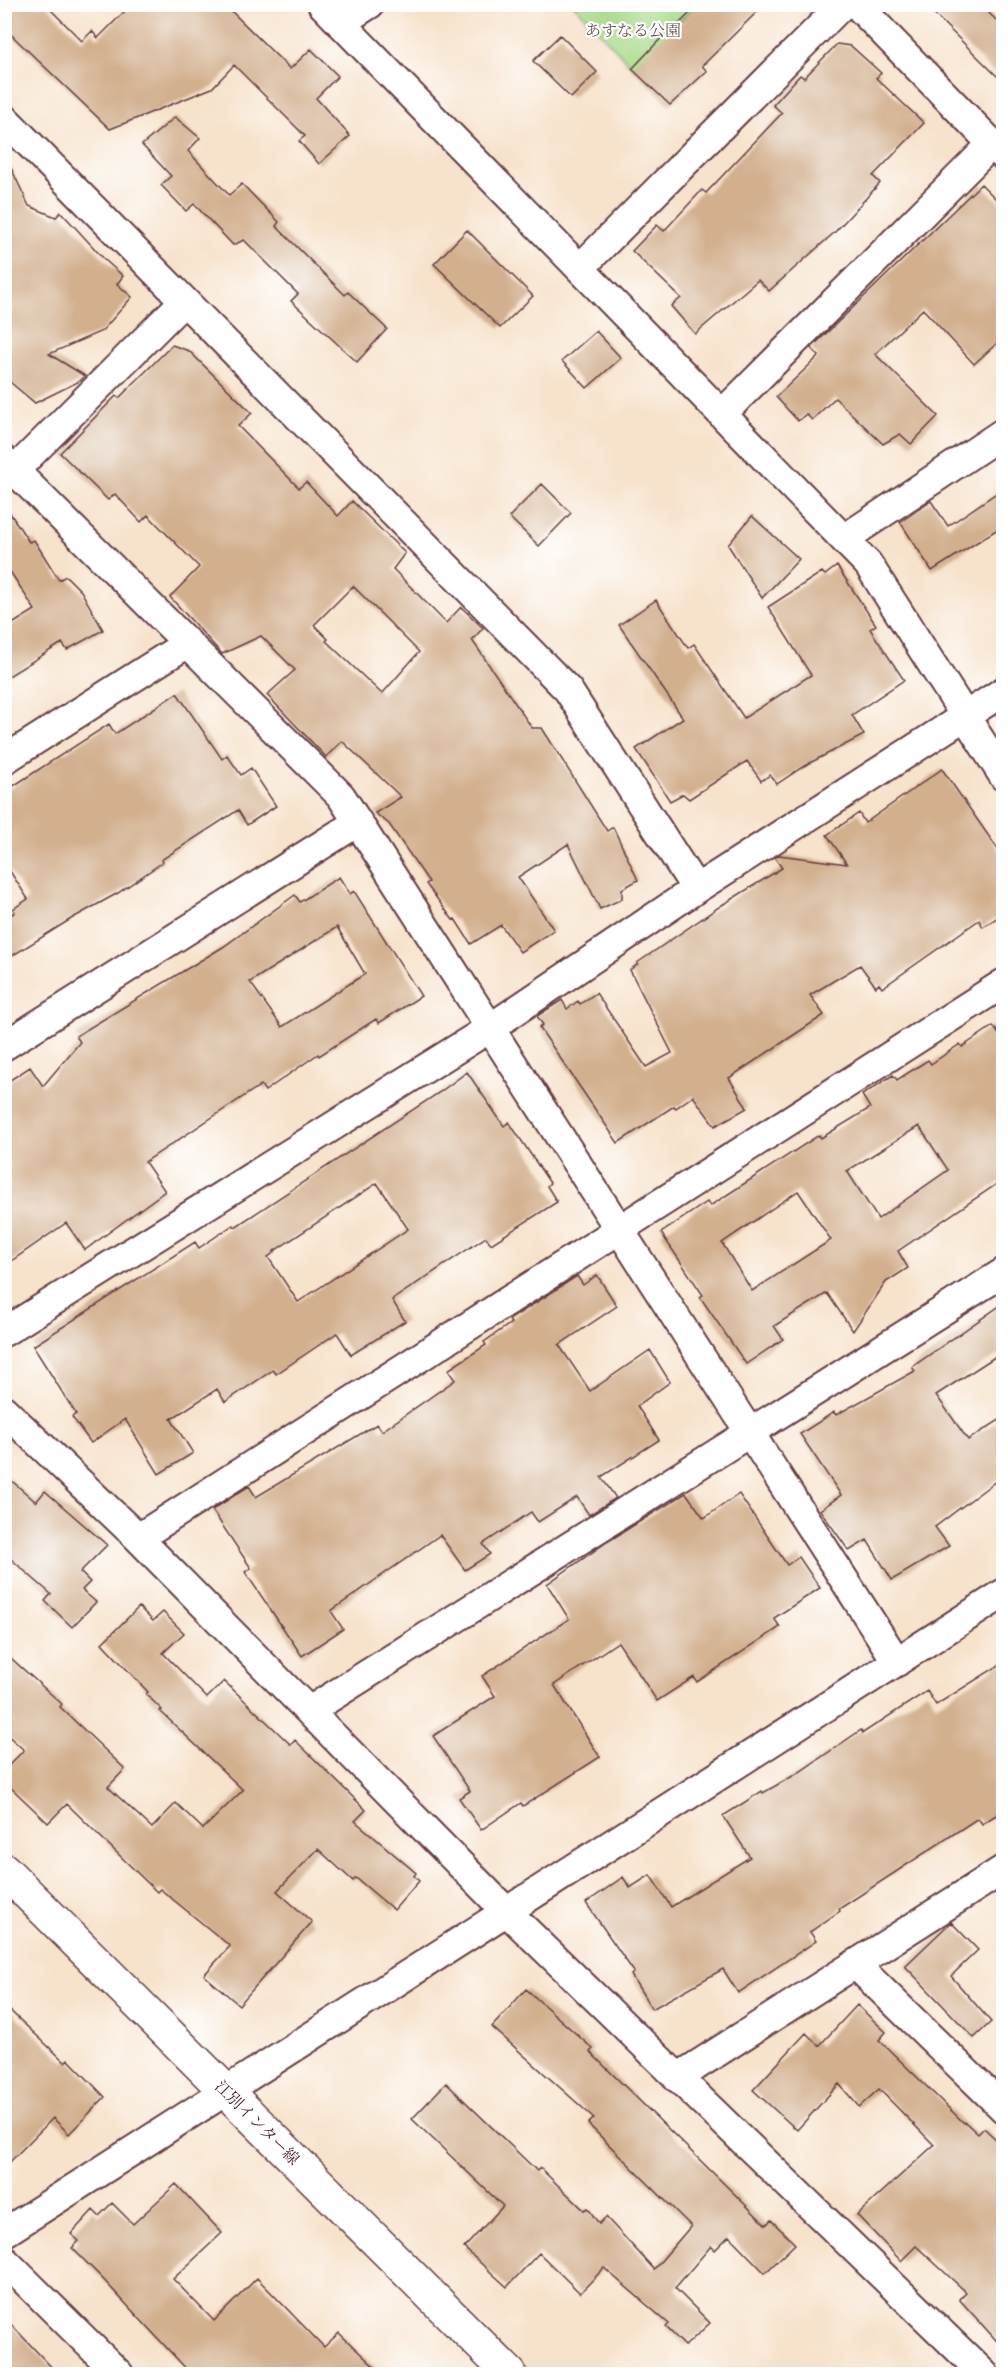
<svg xmlns="http://www.w3.org/2000/svg" width="1008" height="2379" font-family="Alegreya,'Noto Serif JP',serif">
  <rect width="100%" height="100%" fill="#fff"/>
  <filter id="ink" filterUnits="userSpaceOnUse"><feTurbulence type="fractalNoise" baseFrequency=".0167" numOctaves="2"/><feDisplacementMap in="SourceGraphic" scale="12" xChannelSelector="R" yChannelSelector="G"/><feConvolveMatrix kernelMatrix="1 2 1 2 8 2 1 2 1" color-interpolation-filters="sRGB"/></filter>
  <filter id="wash" filterUnits="userSpaceOnUse"><feTurbulence type="fractalNoise" baseFrequency=".008" numOctaves="4" result="noise"/><feDisplacementMap in="SourceGraphic" scale="24" xChannelSelector="R" yChannelSelector="G"/><feGaussianBlur stdDeviation="1.35" result="paint"/><feColorMatrix in="noise" values="0 0 0 0 0 0 0 0 0 0 0 0 0 0 0 0 0 1.4 0 .05"/><feComposite in="paint" operator="in"/></filter>
  <g filter="url(#wash)">
    <rect width="100%" height="100%" fill="#f7e2cb"/>
    <path fill="#a7d988" stroke="#787c5a" stroke-width="1.5" d="M574,5H696L633,68Z"/>
    <g id="blocks">
      <path fill="#d2af8d" fill-rule="evenodd" d="M4,4H45L82,41L92,31L98,38L132,4H224L290,69L311,49L338,76L316,98L350,136L319,164L299,141L305,136L234,65L212,88L110,129L4,28Z
        M699,4H765L702,66L707,71L670,105L632,69L667,32L669,34Z
        M924,4H980L1004,28V83Z
        M560,35L597,72L571,98L533,61Z
        M837,44L851,46L881,73L876,78L924,123L873,176L880,183L835,232L769,291L758,280L695,334L671,306L681,298L632,251L657,225L664,231L702,190L706,193L782,113L773,105L800,75L804,78Z
        M175,117L200,138L188,151L229,195L242,184L279,222L276,226L345,295L348,292L387,329L357,362L291,301L298,294L244,240L233,245L194,204L186,211L161,185L171,176L142,145Z
        M4,153L29,206L56,217L61,212L105,260L123,276L117,284L132,297L102,331L49,354L85,376L80,381L35,403L4,377Z
        M981,184L1004,207V337L974,364L923,309L875,354L938,416L911,444L900,434L883,444L835,398L812,420L806,414L798,421L776,397L819,356L811,348Z
        M467,230L533,296L500,328L434,264Z
        M596,331L621,358L587,388L562,361Z
        M172,345L189,351L252,413L238,426L299,488L306,482L338,516L352,501L405,553L393,569L446,623L461,607L483,628L472,640L532,728H542L607,831L613,827L638,880L622,889V899L600,909L568,844L518,877L554,930L520,952L501,925L471,944L455,919L453,920L426,884L429,882L389,824L375,813L401,797L342,741L326,757L267,695L295,670L261,636L222,654L170,597L199,567L148,515L141,522L115,494L108,500L60,453L116,396L119,398ZM353,586L419,652L382,694L326,641L328,639L314,625Z
        M542,484L571,513L539,546L509,517Z
        M1004,488V525L932,571L900,522L931,501L948,526Z
        M4,504L29,542L34,540L59,580L66,576L81,591L103,630L67,650L62,643L4,679V629L35,610L4,562Z
        M752,516L799,559L762,598L728,545Z
        M837,566L876,625L870,629L904,680L852,715L864,735L804,766L777,784L770,775L761,781L747,761L689,799L683,794L670,801L636,749L683,718L619,625L656,600L688,648L694,644L744,718L811,675L768,607L822,572L825,575Z
        M177,693L222,759L227,755L241,775L251,768L276,806L247,825L238,810L161,860L163,862L118,893L71,919L4,961V919L15,912L13,909L28,899L4,862V792L109,724L115,734Z
        M942,769L1004,858V913L983,927L979,920L882,988L879,984L876,987L860,965L810,995L824,1015L729,1078L747,1108L715,1126L693,1096L676,1108L674,1106L618,1143L539,1027L543,1025L537,1016L562,1000L567,1009L578,1001L580,1004L596,993L646,1067L672,1053L630,970L638,964L637,963L722,905L782,868L775,858L779,855L847,864L827,835L859,813L865,823Z
        M339,877L350,894L354,891L421,996L379,1023L376,1019L319,1056L318,1054L265,1091L261,1085L145,1162L165,1191L85,1250L66,1223L4,1266V1084L30,1067L43,1086L80,1042L76,1036L223,947L295,895L300,902ZM337,927L365,974L282,1027L250,982Z
        M993,1026L1004,1041V1179L898,1251L908,1268L886,1282L853,1331L827,1293L774,1326L783,1339L746,1364L700,1297L703,1295L661,1233L707,1202L710,1206L819,1135L821,1138L870,1108L862,1095L893,1075L897,1080L928,1060L931,1064L960,1044L962,1047ZM919,1126L948,1170L878,1219L847,1171ZM798,1191L831,1240L752,1291L722,1243Z
        M467,1072L504,1126L509,1122L550,1183L547,1186L557,1202L491,1244L486,1237L392,1300L405,1321L351,1355L337,1333L276,1374L273,1370L225,1402L217,1389L171,1419L193,1453L159,1474L125,1419L91,1443L72,1417L76,1414L33,1346L195,1242L199,1248L233,1225L235,1227L440,1092ZM377,1183L408,1229L298,1302L268,1257L275,1252L274,1251Z
        M597,1275L617,1306L559,1345L590,1391L650,1350L670,1382L637,1406L659,1440L601,1477L616,1498L589,1515L577,1497L538,1522L531,1512L483,1544L490,1554L465,1570L440,1535L331,1611L343,1629L302,1656L245,1572L251,1568L212,1510L249,1486L256,1497L377,1424L382,1431L455,1380L448,1370L486,1345L484,1342L511,1323L509,1320L577,1276L583,1285Z
        M1004,1303V1351L936,1395L968,1440L1004,1417V1475L935,1527L949,1546L892,1580L867,1540L849,1551L820,1510L841,1495L800,1434L834,1412L836,1415L915,1371L912,1367Z
        M4,1474L36,1502L45,1491L107,1545L80,1572L90,1582L82,1590L96,1602L72,1627L45,1601L51,1594L4,1553Z
        M686,1493L704,1518L739,1494L787,1565L799,1557L820,1588L774,1618L780,1627L697,1682L694,1677L657,1701L618,1642L554,1685L600,1757L523,1806L521,1803L481,1830L459,1798L470,1791L433,1736L495,1696L482,1676L569,1619L547,1584L607,1542Z
        M139,1607L153,1621L163,1612L184,1633L163,1653L207,1698L224,1681L291,1745L295,1740L366,1810L355,1821L416,1873L414,1876L419,1881L394,1910L356,1878L353,1881L318,1849L277,1891L312,1922L239,2005L204,1975L230,1946L160,1889L157,1892L67,1804L48,1823L4,1781V1770L24,1750L4,1732V1652L62,1704L60,1707L125,1769L108,1787L152,1828L176,1803L203,1829L243,1790L160,1711L162,1710L146,1694L148,1692L102,1643Z
        M1004,1662V1810L982,1824L978,1818L839,1909L840,1911L810,1932L816,1941L738,1993L723,1969L652,2009L631,1975L634,1972L586,1903L623,1877L630,1888L650,1875L671,1907L750,1857L723,1816L762,1791L763,1793L798,1773L861,1730L863,1733L927,1691L936,1705Z
        M951,1922L978,1950L951,1976L991,2022L974,2038L905,1966Z
        M526,1989L593,2049L590,2052L766,2225L771,2220L795,2244L765,2273L729,2236L715,2250L711,2246L675,2288L710,2323L685,2346L666,2327L669,2324L604,2268L580,2293L539,2253L507,2287L464,2248L503,2206L412,2119L446,2083L537,2171L540,2168L584,2210L588,2208L599,2224L606,2217L654,2269L691,2226L588,2124L594,2118L492,2027Z
        M4,2005L65,2062L68,2059L105,2097L69,2134L53,2118L4,2168Z
        M857,2005L886,2032L879,2040L964,2123L965,2122L978,2134L984,2128L1004,2147V2349L959,2299L966,2292L916,2246L901,2261L857,2215L934,2145L879,2089L859,2107L839,2084L797,2130L753,2090L806,2033L819,2046Z
        M176,2184L222,2233L173,2279L214,2321L257,2278L324,2347L339,2333L382,2374H191L100,2276L72,2248L79,2241L71,2234L93,2210L99,2216L112,2203L133,2224Z
        M4,2317L58,2374H4Z"/>
    </g>
  </g>
  <g filter="url(#ink)">
    <use href="#blocks" fill-opacity="0" stroke="#643c43" stroke-width="1.5"/>
    <g fill="none" stroke-linecap="round" stroke-linejoin="round">
      <defs>
        <path id="minor" d="M322,4L868,564L1004,777
          M856,4L1004,156
          M340,23L370,4
          M4,118L568,690L696,889
          M580,268L843,4
          M722,414L992,144
          M4,460L341,796L897,1662
          M4,476L15,470L184,301
          M844,539L1004,432
          M4,760L188,643
          M4,1046L358,822
          M4,1332L490,1028L696,889L1004,691
          M4,1410L138,1538L507,1912L984,2374
          M138,1538L1004,983
          M309,1711L1004,1272
          M855,1964L1004,2109
          M677,2078L1004,1869
          M4,2233L1004,1593
          M4,2260L119,2374"/>
        <path id="primary" d="M4,1870L510,2374"/>
      </defs>
      <use href="#minor" stroke="#643c43" stroke-width="32"/>
      <use href="#primary" stroke="#643c43" stroke-width="36"/>
      <use href="#minor" stroke="#fff" stroke-width="28"/>
      <use href="#primary" stroke="#fff" stroke-width="33"/>
    </g>
  </g>
  <g text-anchor="middle" dominant-baseline="central" stroke-width="4.5" stroke-linejoin="round" paint-order="stroke">
    <g font-size="16" fill="#665747" stroke="#fff">
      <text x="633" y="31">あすなる公園</text>
    </g>
    <g font-size="16" fill="#4a1f2b" stroke="#fff">
      <text transform="translate(257 2123) rotate(45)">江別インター線</text>
    </g>
  </g>
  <rect width="1008" height="2379" fill="none" stroke="#fff" stroke-width="24"/>
</svg>
